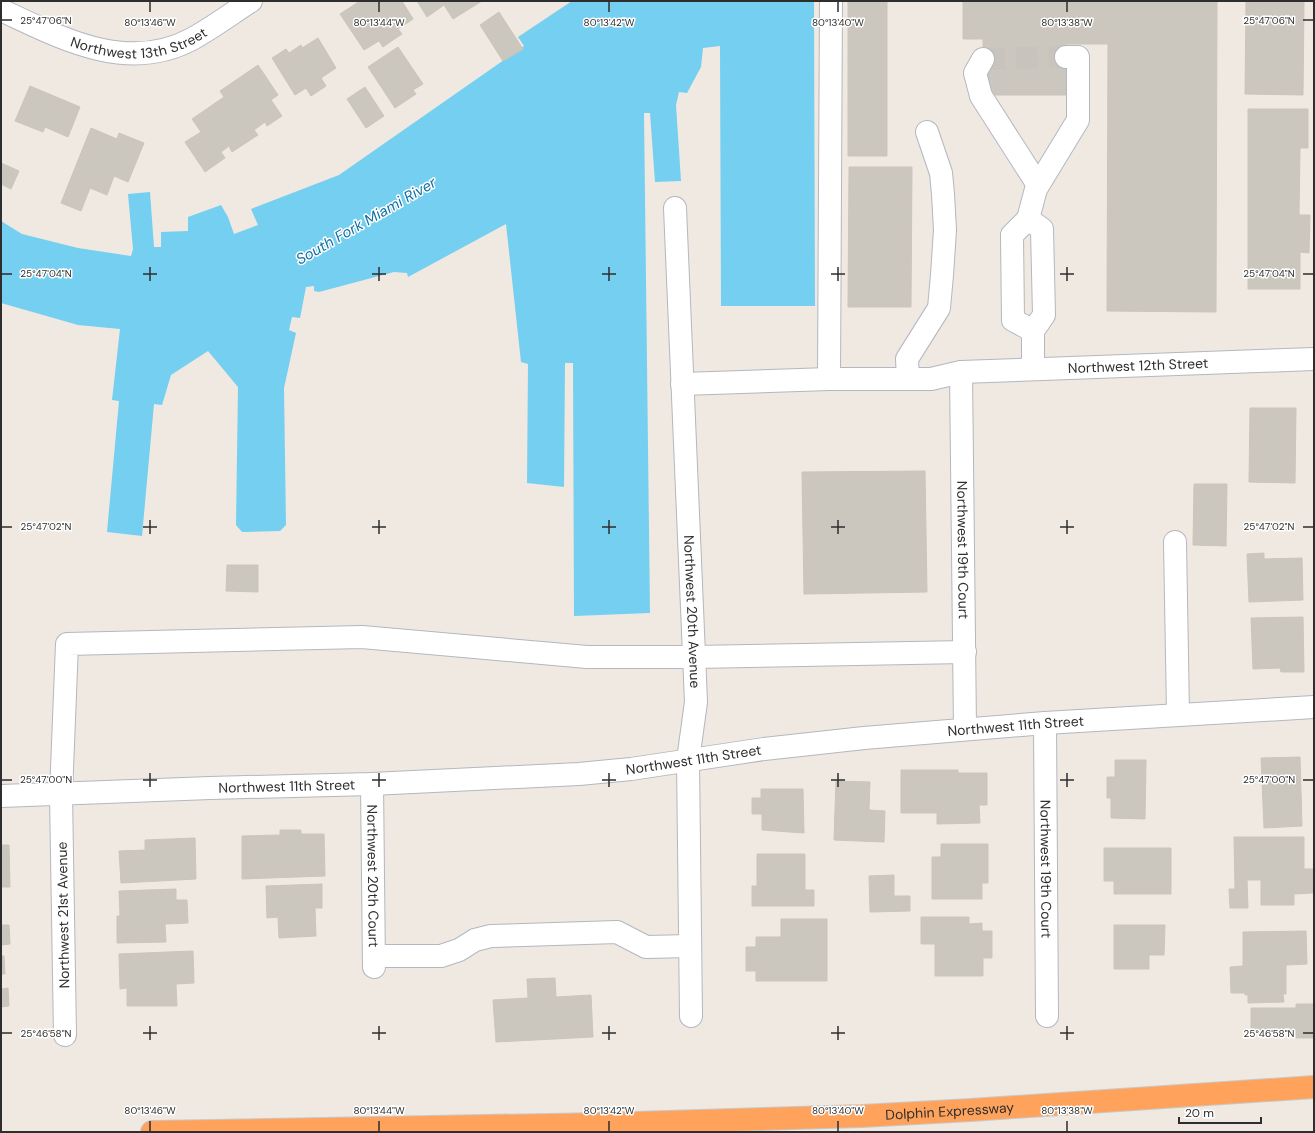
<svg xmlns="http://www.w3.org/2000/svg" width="1315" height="1133" font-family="'DM Sans',sans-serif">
  <rect width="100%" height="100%" fill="#efe9e1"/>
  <path fill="#75cff0" d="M572,1H814L815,306H721L720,46L703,48L701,67L687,93L679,92L676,105L681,181L655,182L650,113H644L650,613L574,616L573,363H565L564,487L527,483L528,364L521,362L506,224L408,277L407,273L394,272L319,292L314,291V286L306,287L300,318L292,317L289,330L296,333L284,388L286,525L280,531L242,532L236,525L238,387L208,351L171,375L162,405L154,404L142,536L107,532L119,401L112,400L120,329L78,325L1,303V221L22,234L78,248L131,256L133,249L128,194L150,192L154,247H161V232L188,231V217L221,205L228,217L234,234L258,225L251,209L339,175L524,46L518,37Z"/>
  <path fill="#cbc7bf" stroke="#cbc5ba" d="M360,1H402L413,19L398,29L402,34L393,40L383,47L379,41L364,50L340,14Z
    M417,1H482L453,19L444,5L427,17Z
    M848,1H887V156H848Z
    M963,1H1217L1216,312L1107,311L1108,44H1066V95H983V39H963Z
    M1246,1H1304L1303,95L1245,94Z
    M499,12L523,49L503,61L480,25Z
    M318,38L336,68L321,78L326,86L311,96L306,88L295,95L272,58L286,49L289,53L301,45L302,48Z
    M398,47L423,84L413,90L416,94L395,108L368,67Z
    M258,65L278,95L271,100L282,116L267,126L265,122L254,130L258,135L232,152L229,146L221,152L225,158L205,172L185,142L201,132L192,119L224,97L220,91Z
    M30,86L80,107L68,137L45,127L43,132L15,121Z
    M365,87L384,116L366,128L347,99Z
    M1248,109H1308V148H1300L1299,215H1310L1309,253L1300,252V289H1248Z
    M91,128L117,139L119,133L144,143L128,182L114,176L107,195L90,188L81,211L61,203Z
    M1,163L19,171L11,189L1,184Z
    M849,167H912L911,307H848Z
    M1250,408H1296L1295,483L1249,482Z
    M925,471L927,592L804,594L802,472Z
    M1194,484H1227L1226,546L1193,545Z
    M1264,553V559L1302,558L1303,600L1249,602L1247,554Z
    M227,565H258V592L226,591Z
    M1303,617L1304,672H1281L1280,668L1253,669L1251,618Z
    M1300,757L1302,826L1264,828L1261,758Z
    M1115,760H1146L1145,819L1111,818V798H1107V777H1115Z
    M901,770H958V773H987V805H979L980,823L937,824V813H901Z
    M836,781L870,782L869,810L885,811L884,842L834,840Z
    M761,789H803L804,833L762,830V814H752V798H761Z
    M280,830H301V834H324L325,876L242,879V836L280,835Z
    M1234,837H1304V869H1313V893L1294,894V905H1261V880H1247L1248,908H1230L1229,889H1235Z
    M195,838L196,879L121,883L119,851L145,850V840Z
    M941,844H988V883H982V899H932V857H941Z
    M1,845H9L10,887H1Z
    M1104,848H1171V894H1114V881H1104Z
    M757,854H805V890H814V906H752V886H757Z
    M894,875V896H910V911L870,912L869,876Z
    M322,884V908H315L316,936L279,938L278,917L267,918L266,886Z
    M176,889V900H187L188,923L165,924L166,942L117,943V916H120L119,891Z
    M921,917H969V924L982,923V931H992V958H983V976H935V944H921Z
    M781,919H827V981H756V971H746V947H756V937H781Z
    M1,925H9L10,944L1,945Z
    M1114,925H1165L1164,955H1149V969H1114Z
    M1306,931L1307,964L1286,965V994H1283L1284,1002L1248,1003V995H1245V993H1231L1230,967L1243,966V932Z
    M193,951L194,983L176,984L177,1006H127V988L120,989L119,954Z
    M1,956H4L5,974H1Z
    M555,978L556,997L591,995L593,1037L496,1042L493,1000L528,998L527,979Z
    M8,988L9,1006L1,1007V989Z
    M1296,1004H1314V1038H1296V1030H1251V1008H1296Z"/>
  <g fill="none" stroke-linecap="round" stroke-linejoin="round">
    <path stroke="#c8c4bd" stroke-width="22" stroke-dasharray="22 11" stroke-linecap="butt" d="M983,59L1066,57"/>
    <defs>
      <g id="minor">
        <path d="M831,1L829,379H908L907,359L939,308L942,275L945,230L943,194L941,173L927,132"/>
        <path id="s1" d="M1,10C61,38 127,74 192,39C212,28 231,14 251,1"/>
        <path d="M983,59L975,73L981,96L1038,185"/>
        <path id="s2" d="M675,208L696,702L688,760L691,1016"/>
        <path d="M1028,219L1036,189L1078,120V57H1066"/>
        <path d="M1033,331L1013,320L1012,235L1028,219L1042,229L1044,315L1033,331V369"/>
        <path id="s3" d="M961,372L965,729"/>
        <path id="s4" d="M908,379H931L961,372L1314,359"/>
        <path d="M682,384L829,379"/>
        <path d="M1175,542L1178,714"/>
        <path id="s5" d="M1045,723L1047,1016"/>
        <path id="s6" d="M372,784L374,967"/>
        <path id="s7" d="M1,796L210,788L372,784L579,774L631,769L764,749L864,738L1045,723L1314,707"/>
        <path d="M374,956H441L459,950L475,940L491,936L617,932L646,947L690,946"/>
        <path d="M65,1035L61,794L67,644L362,637L587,657H694L965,652"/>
      </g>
      <g id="highway">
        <path id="s8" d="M152,1132L601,1124L862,1116L971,1110L1314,1087"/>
      </g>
    </defs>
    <use href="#minor" stroke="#b4b7c1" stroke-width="24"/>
    <use href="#highway" stroke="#c9c9c9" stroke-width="24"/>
    <use href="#minor" stroke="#fff" stroke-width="22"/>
    <use href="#highway" stroke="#ffa35c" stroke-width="22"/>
  </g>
  <path fill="none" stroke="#2e2e2e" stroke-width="1.5" d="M150,2V12M379,2V12M609,2V12M838,2V12M1067,2V12M2,20H12M1303,20H1313M150,267V281M379,267V281M609,267V281M838,267V281M1067,267V281M2,274H12M143,274H157M372,274H386M602,274H616M831,274H845M1060,274H1074M1303,274H1313M150,520V534M379,520V534M609,520V534M838,520V534M1067,520V534M2,527H12M143,527H157M372,527H386M602,527H616M831,527H845M1060,527H1074M1303,527H1313M150,773V787M379,773V787M609,773V787M838,773V787M1067,773V787M2,780H12M143,780H157M372,780H386M602,780H616M831,780H845M1060,780H1074M1303,780H1313M150,1026V1040M379,1026V1040M609,1026V1040M838,1026V1040M1067,1026V1040M2,1033H12M143,1033H157M372,1033H386M602,1033H616M831,1033H845M1060,1033H1074M1303,1033H1313M150,1121V1131M379,1121V1131M609,1121V1131M838,1121V1131M1067,1121V1131"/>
  <g text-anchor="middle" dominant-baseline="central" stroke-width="3" stroke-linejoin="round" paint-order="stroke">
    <g font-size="14" fill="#2e2e2e" stroke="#fff">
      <text stroke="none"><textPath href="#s1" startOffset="147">Northwest 13th Street</textPath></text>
      <text stroke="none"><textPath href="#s4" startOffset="231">Northwest 12th Street</textPath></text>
      <text stroke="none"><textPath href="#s3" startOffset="178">Northwest 19th Court</textPath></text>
      <text stroke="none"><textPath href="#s2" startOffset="404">Northwest 20th Avenue</textPath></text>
      <text stroke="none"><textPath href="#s7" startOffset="1018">Northwest 11th Street</textPath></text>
      <text stroke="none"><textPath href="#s7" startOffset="694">Northwest 11th Street</textPath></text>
      <text stroke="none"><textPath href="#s7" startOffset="286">Northwest 11th Street</textPath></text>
      <text stroke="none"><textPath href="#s5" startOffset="146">Northwest 19th Court</textPath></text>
      <text stroke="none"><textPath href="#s6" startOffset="92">Northwest 20th Court</textPath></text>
      <text transform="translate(63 915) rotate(-91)">Northwest 21st Avenue</text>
      <text stroke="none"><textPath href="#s8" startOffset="798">Dolphin Expressway</textPath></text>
    </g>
    <g font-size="15" font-style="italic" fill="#0d6fa3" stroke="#fff">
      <text transform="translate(366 221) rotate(-30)">South Fork Miami River</text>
    </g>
  </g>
  <g font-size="10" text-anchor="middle" fill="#2e2e2e" stroke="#fff" stroke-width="3" stroke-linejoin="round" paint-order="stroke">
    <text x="46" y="24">25°47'06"N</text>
    <text x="1269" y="24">25°47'06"N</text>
    <text x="150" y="26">80°13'46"W</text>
    <text x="379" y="26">80°13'44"W</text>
    <text x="609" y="26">80°13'42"W</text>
    <text x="838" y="26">80°13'40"W</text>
    <text x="1067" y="26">80°13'38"W</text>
    <text x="46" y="277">25°47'04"N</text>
    <text x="1269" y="277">25°47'04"N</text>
    <text x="46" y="530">25°47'02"N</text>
    <text x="1269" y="530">25°47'02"N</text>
    <text x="46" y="783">25°47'00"N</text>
    <text x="1269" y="783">25°47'00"N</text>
    <text x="46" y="1037">25°46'58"N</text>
    <text x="1269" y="1037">25°46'58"N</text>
    <text x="150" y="1114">80°13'46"W</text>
    <text x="379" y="1114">80°13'44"W</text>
    <text x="609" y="1114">80°13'42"W</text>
    <text x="838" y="1114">80°13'40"W</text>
    <text x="1067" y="1114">80°13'38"W</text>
  </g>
  <rect width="1315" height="1133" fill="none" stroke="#2e2e2e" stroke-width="4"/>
  <path d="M1179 1117v6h82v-6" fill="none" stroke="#2e2e2e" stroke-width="2"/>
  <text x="1185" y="1117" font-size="12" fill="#2e2e2e" stroke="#ffffff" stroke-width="3" paint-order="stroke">20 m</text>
</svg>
